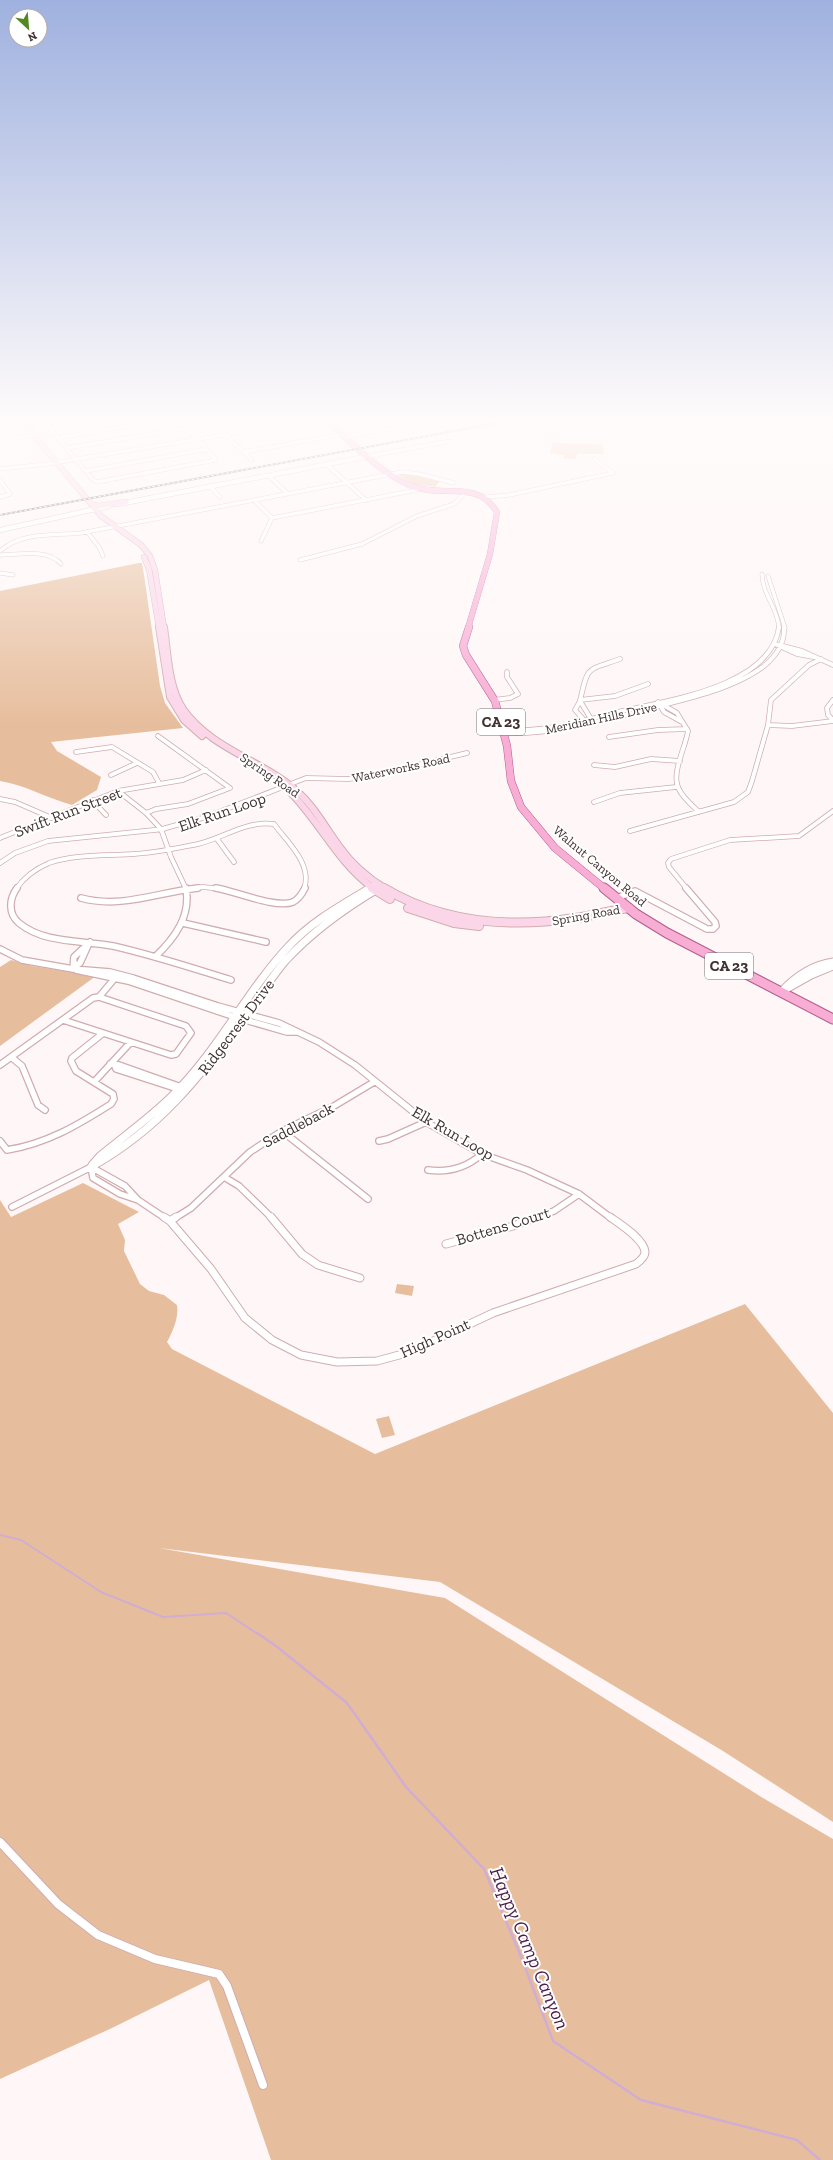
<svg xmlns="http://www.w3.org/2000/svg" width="833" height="2160" font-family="'Zilla Slab',serif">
  <rect width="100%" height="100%" fill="#fff7f7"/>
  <path fill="#e7be9d" d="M553,443L603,444L604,454H577L576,459H570V455V459H564V455L550,453Z
    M405,473L441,480L435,487L414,484L398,475Z
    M139,563H142L144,575L160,686L165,703L183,728L51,742L57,751L101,777L97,790L72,805C46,798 26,785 0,781V591Z
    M11,960L32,966L96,976L0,1046V967Z
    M83,1183L139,1212L118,1224L125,1240L124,1251L140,1284L149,1291L164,1295L177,1305C179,1317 173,1331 167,1342L172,1349L375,1454L745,1304L833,1413V1822L723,1751L440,1582L159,1548L445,1598L763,1798L833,1839V2160H271L209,1980L112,2028L0,2079V1200L11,1217Z
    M397,1284L414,1286L412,1296L395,1293Z
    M389,1416L395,1435L382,1438L376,1419Z"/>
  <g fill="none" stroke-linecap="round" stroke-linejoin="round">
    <path stroke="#d1add2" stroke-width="2" d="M0,1535L21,1540L101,1592L163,1617L226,1613L258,1634"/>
    <path stroke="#d1add2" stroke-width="2.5" d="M257,1633L276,1646L347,1703L406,1787L484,1869L522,1959L553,2041L641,2100L797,2140L820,2160"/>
    <defs>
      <path id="minor-far4" d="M44,421L93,480L97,482L216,460L189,430L188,421
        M211,421L252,460
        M371,421L382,430
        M49,428L87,421
        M346,437L429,421
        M16,438L53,432
        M58,438L157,421
        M67,448L188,428
        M244,452L343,434
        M370,456L450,441
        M594,459L613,473
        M327,465L366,500
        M0,469L47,464L307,421
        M86,471L207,449
        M269,476L288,494
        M0,480L10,494L0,497
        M210,486L220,497
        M486,497L509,495L613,473
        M254,500L272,518
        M272,518L422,489
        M87,532L99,547L103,556
        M261,541L272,518
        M0,551C23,531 53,536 81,533L402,472L419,474L454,483
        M0,555C18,555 48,548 61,564
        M300,560L362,544L417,516L454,504L467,491
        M0,573L13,575
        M762,574C762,594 778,608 779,628
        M768,576L785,628"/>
      <path id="minor-far3" d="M779,627C771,686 670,700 622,711C598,717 573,725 548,728C533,730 518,730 503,733C556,735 605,720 656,707C692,697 733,689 764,666C776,656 785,643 784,627
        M814,657L797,654L775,644L802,651L833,665
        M494,700L510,698L518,694L507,677V672
        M580,700L615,696L648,684
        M833,700L827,708L828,715L833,720
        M580,701C588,665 586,671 620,659
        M580,701L591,719L590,723L585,721L575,710Z
        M682,722L664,712L658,702L677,713L688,731C687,737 685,743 683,749C672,783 673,788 699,812
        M768,725L792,726L833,721
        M609,737L658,730L687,729
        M76,752L112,747L153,772L159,783
        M594,765L615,767L651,759L680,761
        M111,775L137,763
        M118,791L146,813L161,829L171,857L186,889
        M0,799L15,802L52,818
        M92,800L106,815
        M594,802L620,793L676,787
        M146,813L156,809L188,804L230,788L158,736
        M162,829L206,817L306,778L348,779L367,777L467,753
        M630,831L734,802L748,792L752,781L768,725L771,700L809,665L821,659
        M0,838L118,791L183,780L206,770
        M217,839L234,862
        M0,863L15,853L48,841L164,829
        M16,889C25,876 35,869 49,863C76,854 107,856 134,854C155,853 177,848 198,844C223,838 248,820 274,824C287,842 313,864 304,889
        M189,889L203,887L222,889
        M687,889L669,867L668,863L671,859L730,840L799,836L833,811"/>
      <path id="minor-far2" d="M17,888C9,899 8,914 19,923C44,944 83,940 113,946C153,955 192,968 231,980
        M216,888C235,891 276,909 293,902C299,899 302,894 305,888
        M81,898C121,909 158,892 198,888
        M617,898L635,891L707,929H713L716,926L715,922L686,888
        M183,923L266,942
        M0,949L22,960L73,969L110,972L133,978L218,1006L279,1023L319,1042L355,1065L426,1122L482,1154L527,1170L579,1194L611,1218
        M155,957C175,938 191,916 186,888
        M73,968L80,963L89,943
        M73,969L74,957L90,942
        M76,970L128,981L235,1017L287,1032H297
        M99,997L115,978
        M11,1057L22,1066L38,1105L45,1110
        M110,1064L119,1065L184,1088
        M0,1065L93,998L99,997L186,1026L191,1033L176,1054L171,1055L63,1020
        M115,1066L116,1069L181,1090
        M94,1082L130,1043
        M282,1131L368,1199
        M0,1141L7,1150C46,1144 78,1125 111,1104L114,1099L113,1094L76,1071L71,1061L72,1058L102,1034
        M379,1141L388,1139L426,1122
        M91,1167L125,1186L138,1200L120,1194L93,1178Z
        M428,1170C449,1173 466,1168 482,1154
        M224,1177L239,1186L272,1218
        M138,1200L165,1218
        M12,1207L91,1167
        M175,1218L191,1208L250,1152L282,1131L334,1106L374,1082
        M535,1218L554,1211L579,1194"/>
      <path id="minor-far1" d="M164,1217L170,1221L211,1269L245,1318L272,1340L301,1355L337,1362L377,1361L410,1352L493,1313L636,1264C640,1261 645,1257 645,1252C644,1239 620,1224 610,1217
        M271,1217L302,1254L318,1265L360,1278
        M170,1221L176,1217
        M446,1244L513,1226L537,1217"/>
      <path id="minor" d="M0,1842L58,1904L98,1935L155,1959L219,1974L227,1986L263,2085"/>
      <path id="tertiary-far2" d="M119,504L370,456
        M0,530L109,506"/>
      <path id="tertiary-far1" d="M369,889L376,884"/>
      <path id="tertiary" d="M833,962C812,965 795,977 781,992L811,975L833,966
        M92,1165L100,1156C124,1136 150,1118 172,1096C218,1051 246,992 289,946C312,921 342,905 370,888
        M91,1167C164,1126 201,1074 250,1009C262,993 273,975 286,960C313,931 345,908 379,888"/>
      <path id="secondary-far2" d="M22,421L101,516L141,545L150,556L155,570L164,628
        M92,504L98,506L126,502
        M144,557L149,569L159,628"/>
      <path id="secondary-far1" d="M159,627L170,697L184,720L202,736
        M164,627C168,654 168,686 183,709C211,749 262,760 297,791C314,806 325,827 339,846C351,863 368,878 386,889
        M291,793C321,824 338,863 374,889"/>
      <path id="secondary" d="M372,888L390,899
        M384,888C442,923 509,928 575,918C593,916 611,910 629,908
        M408,908L454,923L479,926"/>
      <path id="primary-far2" d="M328,421C353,444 388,482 422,489C451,495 478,482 497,512L490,554L468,628"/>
      <path id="primary-far1" d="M469,627L463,646L466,655L495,701L507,746L511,781L521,807L555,848L605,889"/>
      <path id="primary" d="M604,888L636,914L667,933L833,1019"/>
    </defs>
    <use href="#minor-far4" stroke="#d1acaf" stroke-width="4.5"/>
    <use href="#minor-far3" stroke="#d1acaf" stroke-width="5.5"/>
    <use href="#minor-far2" stroke="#d1acaf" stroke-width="8"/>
    <use href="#minor-far1" stroke="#d1acaf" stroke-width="9"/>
    <use href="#minor" stroke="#d1acaf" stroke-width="10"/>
    <use href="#tertiary-far2" stroke="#d1acaf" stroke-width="5.5"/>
    <use href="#tertiary-far1" stroke="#d1acaf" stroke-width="7"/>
    <use href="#tertiary" stroke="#d1acaf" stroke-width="9"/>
    <use href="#secondary-far2" stroke="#d1acaf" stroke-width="6"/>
    <use href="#secondary-far1" stroke="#d1acaf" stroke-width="8"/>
    <use href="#secondary" stroke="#d1acaf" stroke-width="10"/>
    <use href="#primary-far2" stroke="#b45e88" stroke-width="6"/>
    <use href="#primary-far1" stroke="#b45e88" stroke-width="8"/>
    <use href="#primary" stroke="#b45e88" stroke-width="11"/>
    <use href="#minor-far4" stroke="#fff" stroke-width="3.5"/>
    <use href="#minor-far3" stroke="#fff" stroke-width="4"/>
    <use href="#minor-far2" stroke="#fff" stroke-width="5.5"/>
    <use href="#minor-far1" stroke="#fff" stroke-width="7"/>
    <use href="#minor" stroke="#fff" stroke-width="8"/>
    <use href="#tertiary-far2" stroke="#fff" stroke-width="4.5"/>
    <use href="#tertiary-far1" stroke="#fff" stroke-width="5.5"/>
    <use href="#tertiary" stroke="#fff" stroke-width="7"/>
    <use href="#secondary-far2" stroke="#fbd6e9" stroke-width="5"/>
    <use href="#secondary-far1" stroke="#fbd6e9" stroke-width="6"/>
    <use href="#secondary" stroke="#fbd6e9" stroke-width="8"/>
    <use href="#primary-far2" stroke="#f7add4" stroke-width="5.5"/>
    <use href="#primary-far1" stroke="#f7add4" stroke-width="7"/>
    <use href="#primary" stroke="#f7add4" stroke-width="9"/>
    <defs>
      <path id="rail" d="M0,515L508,421"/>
    </defs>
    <use href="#rail" stroke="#756869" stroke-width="2"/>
    <use href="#rail" stroke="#fff" stroke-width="1" stroke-dasharray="2.5" stroke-linecap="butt"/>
  </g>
  <linearGradient id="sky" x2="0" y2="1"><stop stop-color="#9fb1df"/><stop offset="0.58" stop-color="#fffbfb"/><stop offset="1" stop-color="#fffbfb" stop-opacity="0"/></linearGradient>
  <rect width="833" height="724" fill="url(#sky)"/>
  <g text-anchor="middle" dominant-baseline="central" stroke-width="4" stroke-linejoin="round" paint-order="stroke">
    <g font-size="13" fill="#403132" stroke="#fff">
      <text transform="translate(601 718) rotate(-12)">Meridian Hills Drive</text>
      <text transform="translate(401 768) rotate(-12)">Waterworks Road</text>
      <text transform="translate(270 775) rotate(34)">Spring Road</text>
      <text transform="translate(600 866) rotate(40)">Walnut Canyon Road</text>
      <text transform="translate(586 915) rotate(-10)">Spring Road</text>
    </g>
    <g fill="#fff" stroke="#796f70" stroke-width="1">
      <rect x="477" y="709" width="48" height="26" rx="3"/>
      <rect x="705" y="953" width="48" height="26" rx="3"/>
    </g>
    <g font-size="15" font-weight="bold" fill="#403132">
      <text x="501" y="722">CA 23</text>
      <text x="729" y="966">CA 23</text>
    </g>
    <g font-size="16" fill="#403132" stroke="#fff">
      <text transform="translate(68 812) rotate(-21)">Swift Run Street</text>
      <text transform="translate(222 812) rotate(-19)">Elk Run Loop</text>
      <text transform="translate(236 1027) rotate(-53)">Ridgecrest Drive</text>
      <text transform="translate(298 1125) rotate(-28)">Saddleback</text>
      <text transform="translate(453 1133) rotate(30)">Elk Run Loop</text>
      <text transform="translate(503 1226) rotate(-17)">Bottens Court</text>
      <text transform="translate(435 1338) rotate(-24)">High Point</text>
    </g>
    <g font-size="20" font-style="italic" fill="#491d4c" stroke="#fff">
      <text transform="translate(530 1948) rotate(67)">Happy Camp Canyon</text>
    </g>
  </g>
  <g transform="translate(28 28) rotate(154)"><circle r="19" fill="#ffffff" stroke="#b3adad"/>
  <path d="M0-3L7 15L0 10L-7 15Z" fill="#548921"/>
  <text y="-6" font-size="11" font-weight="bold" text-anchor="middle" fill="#403132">N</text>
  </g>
</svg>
